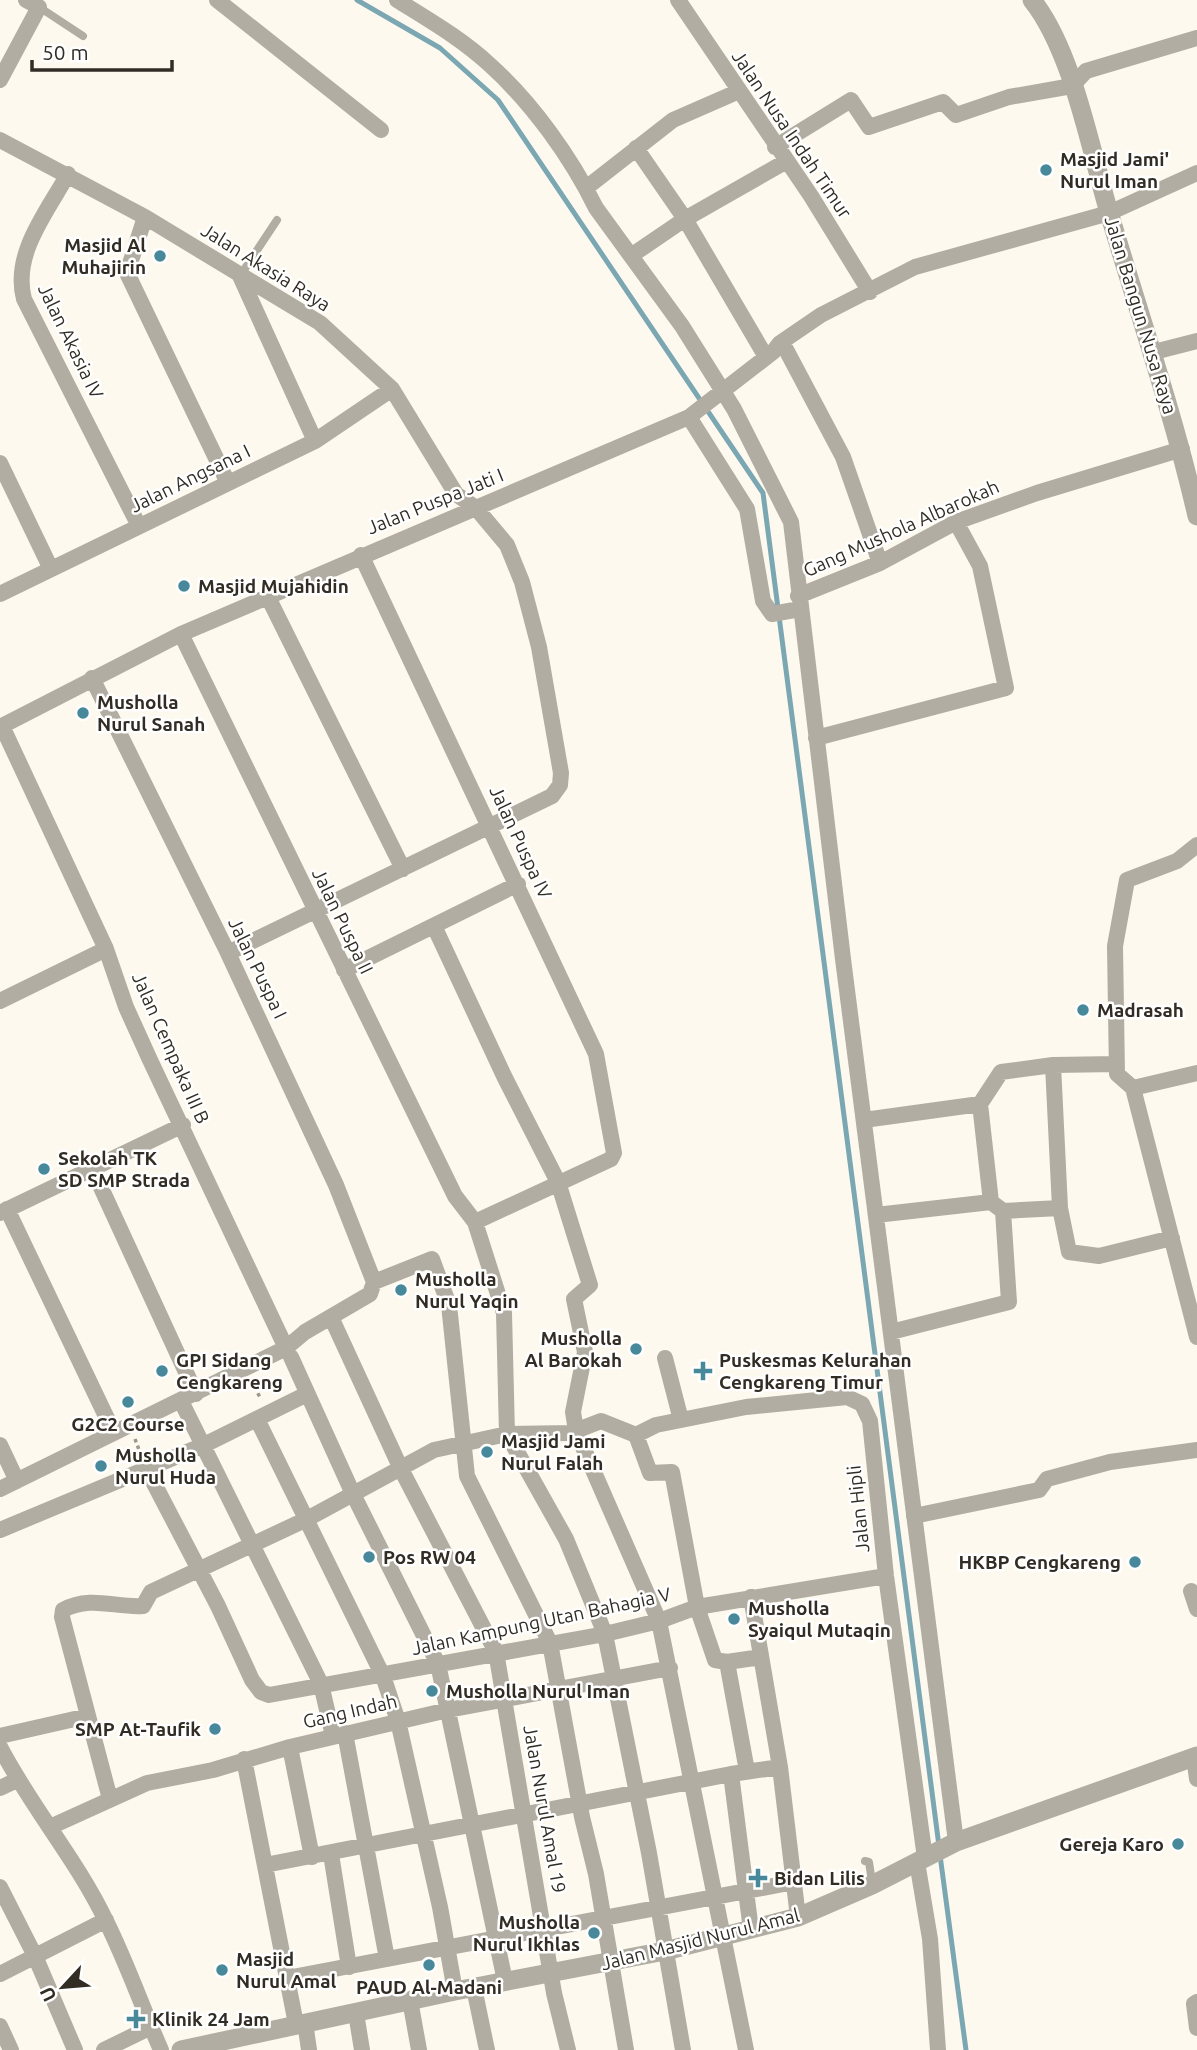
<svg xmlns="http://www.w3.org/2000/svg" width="1197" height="2050" font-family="Ubuntu,sans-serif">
  <rect width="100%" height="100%" fill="#fef9ef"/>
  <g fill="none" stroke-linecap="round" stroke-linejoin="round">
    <path stroke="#7ba7b2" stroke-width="5" d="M357,0L440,48L498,100L763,493L939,1846
      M940,1855L966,2050"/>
    <path stroke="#9b978d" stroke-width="3.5" stroke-dasharray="3.5 3.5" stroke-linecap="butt" d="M251,1381L261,1399
      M135,1439L141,1455"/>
    <path stroke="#b1ada2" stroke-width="8" d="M39,7L83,36
      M240,276L277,220
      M865,1861L869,1862L872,1882"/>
    <path stroke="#b1ada2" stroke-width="16" d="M217,0L381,130
      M397,0C429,20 462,39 490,65C532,103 571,157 596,208L682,326L734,409L791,522L843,959L956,1842
      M678,0L811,196L870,292
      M0,80L39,7L26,0
      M0,140L145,217L320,323L392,389L456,494L476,508L507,545L522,582L539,647L561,773L560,785L552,796L228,953
      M775,147L851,100L869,127L943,102L956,115L1009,97L1072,86L1086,71L1197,38
      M636,148L685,219L766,357
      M68,174C47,212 12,254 24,299L139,526
      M586,188L673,120L737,92
      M145,217L127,273L228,483
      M632,255L685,219L785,162
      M240,276L315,441
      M782,342L843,457L880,563
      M1154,352L1197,341
      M689,417L747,509L763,601L772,614L800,609
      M0,463L51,569
      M361,555L596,1054L614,1153L611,1159L475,1222
      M0,594L315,441L392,389
      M267,595L403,869
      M798,596L880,563L956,522L1037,493L1182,449
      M181,634L455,1196L475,1222L504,1313L507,1434L566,1539L605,1634L649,1853L683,2050
      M92,678L228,953L336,1185L374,1282
      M2,726L106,949L126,1007L150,1060L286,1348
      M0,727L181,634L689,417L773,352L780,343L821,315L915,267L1109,213L1197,173
      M816,738L1006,688L980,566L956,522
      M1197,845L1177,861L1127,880L1115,946L1117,1074L1133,1088L1197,1337
      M434,926L505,1078L558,1182L590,1285L574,1299L585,1352L573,1412L576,1431L659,1621L746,2050
      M344,970L518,884
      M0,1001L106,949
      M1053,1065L1060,1208
      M1133,1088L1197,1073
      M980,1104L991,1202
      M864,1120L980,1104L1001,1072L1053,1065L1117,1064
      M92,1168L196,1394
      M7,1209L114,1433
      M0,1213L183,1125
      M876,1215L991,1202L1003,1211L1060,1208L1069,1252L1099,1256L1172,1238
      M374,1282L432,1259L449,1305L467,1476L550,1643L582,1817L596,1874L626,2050
      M331,1317L401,1469L496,1652L554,1993L568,2050
      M891,1332L1009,1302L1003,1211
      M291,1357L353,1494L438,1664L505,1981
      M665,1358L681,1420L746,1407L847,1397L862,1404L870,1421L886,1576L925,1858
      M181,1401L321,1684L333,1736
      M257,1419L383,1676L398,1721L440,1907L455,1991
      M636,1435L650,1473L672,1472L697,1607L715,1660L727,1662L747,1771
      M636,1435L656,1425L681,1420
      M0,1445L17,1481
      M147,1470L218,1606L252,1680L261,1692L269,1695L605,1634L659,1621L697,1607L886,1576
      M0,1489L286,1348L305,1332L370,1294L374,1282
      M914,1516L1039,1490L1047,1479L1110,1462L1197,1450
      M0,1530L204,1445L305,1395
      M1191,1591L1197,1609
      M751,1597L780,1767L798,1917
      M727,1662L761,1657
      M0,1736L88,1716
      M0,1747C31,1807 77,1860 106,1921C127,1963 142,2007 161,2050
      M290,1747L312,1857
      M1194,1757L1197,1779
      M244,1759L296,2024
      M731,1774L751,1930
      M0,1788L17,1780
      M110,1799L62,1617L63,1610C91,1595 115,1608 143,1606L151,1592L307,1519L434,1450L507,1434L570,1433L601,1421L636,1435
      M50,1827L147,1783L213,1770L290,1747L448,1710L670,1668
      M331,1854L349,1967
      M917,1862L930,1939L938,2050
      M265,1865L731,1774L780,1767
      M0,1887L35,1956L75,2050
      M387,1959L794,1882
      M0,1974L106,1920
      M287,1978L387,1959L345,1733
      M474,1988L487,2050
      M410,2000L419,2050
      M1197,2002L1194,2004L1197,2028
      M356,2013L362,2050
      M305,2022L309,2050
      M0,2026L11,2050
      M104,2050L151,2027"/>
    <path stroke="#b1ada2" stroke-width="19" d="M1032,0C1072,50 1090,147 1108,209C1138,311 1173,412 1197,516
      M181,2050L455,1991L665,1951L798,1917L872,1885L956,1842L1197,1756"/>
  </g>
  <g fill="#47889a" stroke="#fff" stroke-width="2.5">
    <circle cx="1046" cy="170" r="7"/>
    <circle cx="160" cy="256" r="7"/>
    <circle cx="184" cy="586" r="7"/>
    <circle cx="83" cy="713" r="7"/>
    <circle cx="1083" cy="1010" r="7"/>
    <circle cx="44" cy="1169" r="7"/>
    <circle cx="401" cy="1290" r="7"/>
    <circle cx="636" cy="1349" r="7"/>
    <circle cx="162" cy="1371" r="7"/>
    <path d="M699.5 1360.5h7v7h7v7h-7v7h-7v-7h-7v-7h7z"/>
    <circle cx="128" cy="1402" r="7"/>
    <circle cx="487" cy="1452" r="7"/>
    <circle cx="101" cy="1466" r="7"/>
    <circle cx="369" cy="1557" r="7"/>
    <circle cx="1135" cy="1562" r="7"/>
    <circle cx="734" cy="1619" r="7"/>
    <circle cx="432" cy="1691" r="7"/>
    <circle cx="215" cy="1729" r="7"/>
    <circle cx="1178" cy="1844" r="7"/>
    <path d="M754.5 1867.5h7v7h7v7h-7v7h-7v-7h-7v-7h7z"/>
    <circle cx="594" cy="1933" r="7"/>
    <circle cx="429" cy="1965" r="7"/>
    <circle cx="222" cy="1970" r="7"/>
    <path d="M132.5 2008.5h7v7h7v7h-7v7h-7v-7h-7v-7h7z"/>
  </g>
  <g text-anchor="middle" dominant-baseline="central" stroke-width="5" stroke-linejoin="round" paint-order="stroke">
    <g font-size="19" fill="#312d24" stroke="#fff">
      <text transform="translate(792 134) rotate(56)">Jalan Nusa Indah Timur</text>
      <text transform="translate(266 267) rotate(32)">Jalan Akasia Raya</text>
      <text transform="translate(1141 315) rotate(73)">Jalan Bangun Nusa Raya</text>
      <text transform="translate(71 341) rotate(64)">Jalan Akasia IV</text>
      <text transform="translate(190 478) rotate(-26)">Jalan Angsana I</text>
      <text transform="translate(435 501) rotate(-22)">Jalan Puspa Jati I</text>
      <text transform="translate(901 528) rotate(-24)">Gang Mushola Albarokah</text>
      <text transform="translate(521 842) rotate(65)">Jalan Puspa IV</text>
      <text transform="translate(343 921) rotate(64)">Jalan Puspa II</text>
      <text transform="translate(258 968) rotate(64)">Jalan Puspa I</text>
      <text transform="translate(171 1048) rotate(66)">Jalan Cempaka III B</text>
      <text transform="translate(858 1509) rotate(-96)">Jalan Hipli</text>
      <text transform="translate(541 1621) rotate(-12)">Jalan Kampung Utan Bahagia V</text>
      <text transform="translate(350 1711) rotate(-13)">Gang Indah</text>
      <text transform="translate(545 1809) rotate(80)">Jalan Nurul Amal 19</text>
      <text transform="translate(700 1939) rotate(-14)">Jalan Masjid Nurul Amal</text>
    </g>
    <g font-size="19" font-weight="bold" fill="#312d24" stroke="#fff" text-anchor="start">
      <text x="1060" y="159">Masjid Jami'<tspan x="1060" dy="22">Nurul Iman</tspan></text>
      <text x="146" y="245" text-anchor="end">Masjid Al<tspan x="146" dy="22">Muhajirin</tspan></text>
      <text x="198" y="586">Masjid Mujahidin</text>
      <text x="97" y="702">Musholla<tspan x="97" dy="22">Nurul Sanah</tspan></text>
      <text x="1097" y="1010">Madrasah</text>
      <text x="58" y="1158">Sekolah TK<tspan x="58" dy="22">SD SMP Strada</tspan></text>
      <text x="415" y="1279">Musholla<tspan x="415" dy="22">Nurul Yaqin</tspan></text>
      <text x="622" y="1338" text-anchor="end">Musholla<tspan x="622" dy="22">Al Barokah</tspan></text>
      <text x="176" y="1360">GPI Sidang<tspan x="176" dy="22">Cengkareng</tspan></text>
      <text x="719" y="1360">Puskesmas Kelurahan<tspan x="719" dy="22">Cengkareng Timur</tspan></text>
      <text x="128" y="1424" text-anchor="middle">G2C2 Course</text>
      <text x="501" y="1441">Masjid Jami<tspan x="501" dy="22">Nurul Falah</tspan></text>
      <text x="115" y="1455">Musholla<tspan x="115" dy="22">Nurul Huda</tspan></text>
      <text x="383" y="1557">Pos RW 04</text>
      <text x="1121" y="1562" text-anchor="end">HKBP Cengkareng</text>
      <text x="748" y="1608">Musholla<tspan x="748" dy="22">Syaiqul Mutaqin</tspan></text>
      <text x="446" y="1691">Musholla Nurul Iman</text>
      <text x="201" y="1729" text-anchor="end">SMP At-Taufik</text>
      <text x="1164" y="1844" text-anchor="end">Gereja Karo</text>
      <text x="774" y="1878">Bidan Lilis</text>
      <text x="580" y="1922" text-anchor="end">Musholla<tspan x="580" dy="22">Nurul Ikhlas</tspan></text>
      <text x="236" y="1959">Masjid<tspan x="236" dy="22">Nurul Amal</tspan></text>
      <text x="429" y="1987" text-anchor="middle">PAUD Al-Madani</text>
      <text x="152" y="2019">Klinik 24 Jam</text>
    </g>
  </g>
  <g transform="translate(63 1987) rotate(244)" stroke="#ffffff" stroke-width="5" paint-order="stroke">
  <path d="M0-5L12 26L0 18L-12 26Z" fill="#312d24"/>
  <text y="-10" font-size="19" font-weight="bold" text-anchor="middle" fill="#312d24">U</text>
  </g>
  <path d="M32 60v10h140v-10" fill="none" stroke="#312d24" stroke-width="3.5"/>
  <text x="42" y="60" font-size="21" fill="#312d24" stroke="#ffffff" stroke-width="5" paint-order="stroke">50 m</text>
</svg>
